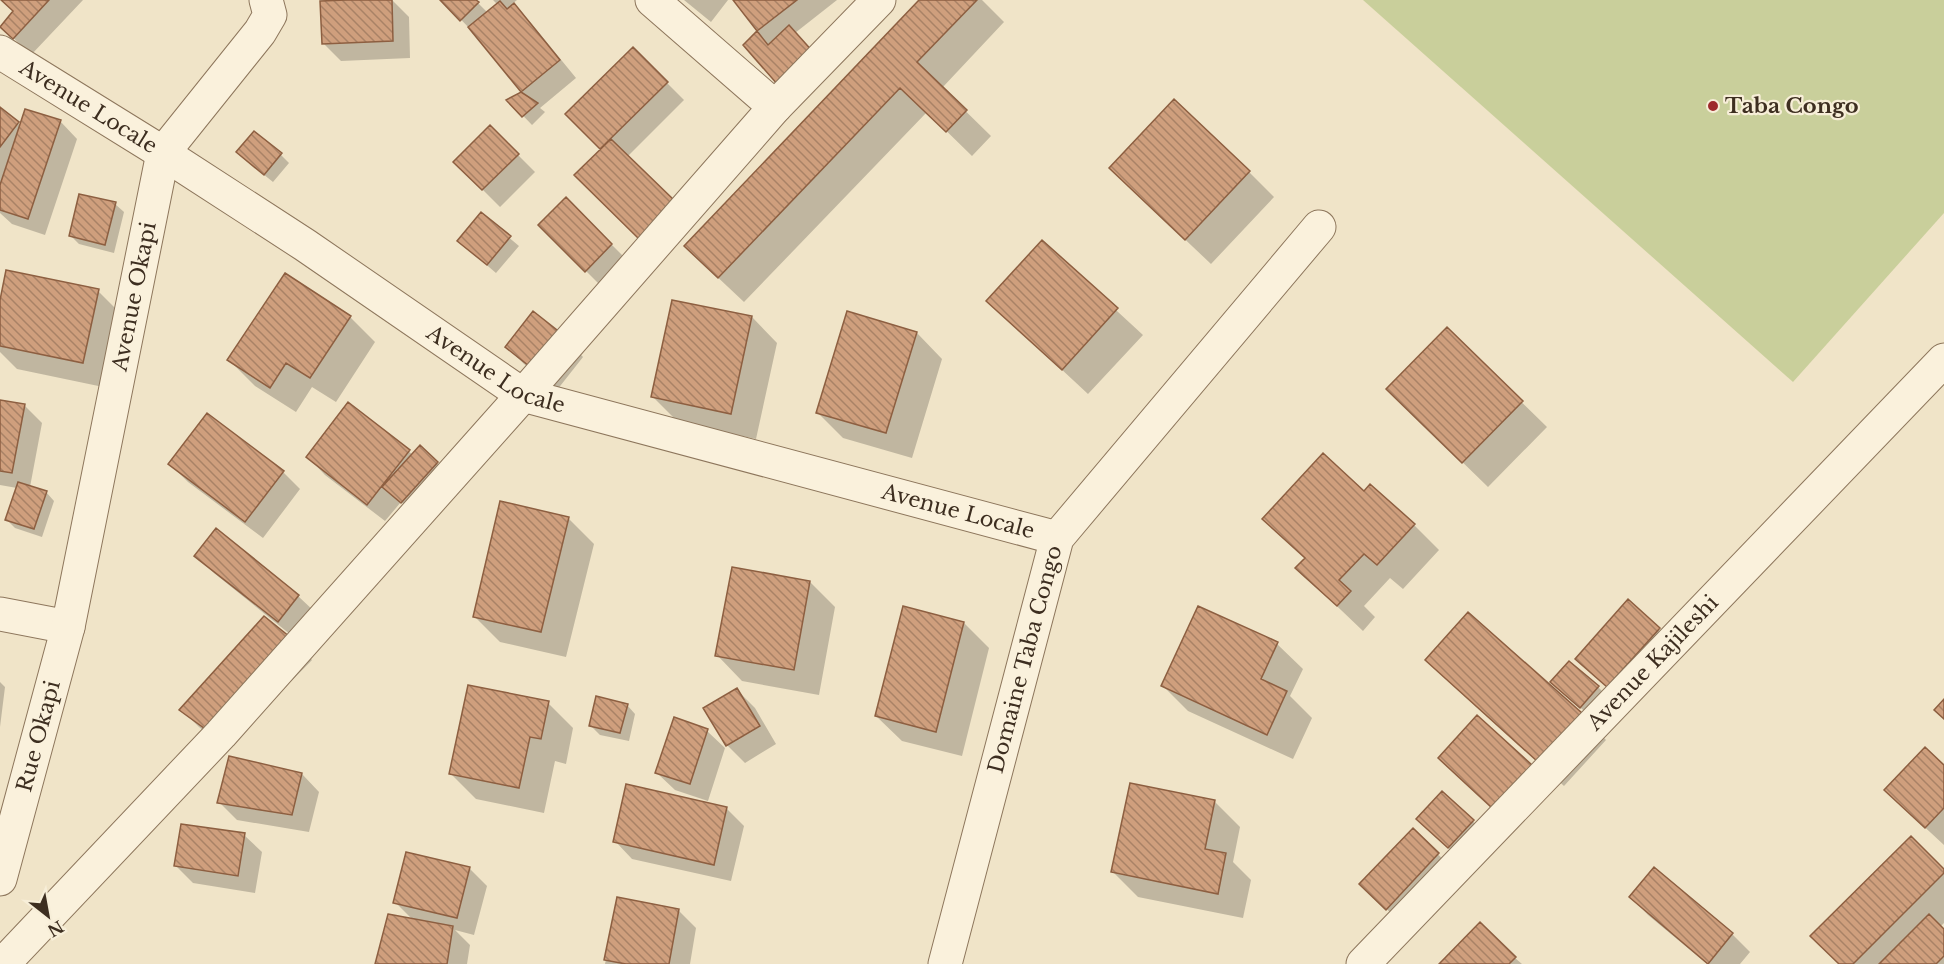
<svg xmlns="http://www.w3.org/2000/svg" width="1944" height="964" font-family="'Libre Baskerville',serif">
  <defs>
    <pattern id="building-back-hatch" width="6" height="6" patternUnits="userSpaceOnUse" patternTransform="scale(1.5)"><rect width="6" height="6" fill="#cf9f7d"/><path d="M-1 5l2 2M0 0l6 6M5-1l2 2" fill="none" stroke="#a98266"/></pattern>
  </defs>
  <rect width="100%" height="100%" fill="#f0e4c8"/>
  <path fill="#c9cf9b" d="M1363,0H1944V213L1793,382Z"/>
  <path fill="#0003" d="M3,0H83L31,55L1,26L15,11Z
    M379,0H392L409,17L410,58L341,61L324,44Z
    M442,0H475L488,13L498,5L493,0H517L512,4L531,23L576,78L540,108L545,112L532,125L508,100L523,92L473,32Z
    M684,0H728L711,22Z
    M735,0H837L795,33L797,101L745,45L759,31Z
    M921,0H982L1004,22L942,88L991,136L972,156L927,112L744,302L711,271Z
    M633,49L684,100L627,157L602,149L567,114Z
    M0,109L21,126L60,121L77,139L45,235L12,224L0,213Z
    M490,127L535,172L500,207L455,162Z
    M281,155L289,163L273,182L247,161Z
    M1249,172L1274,197L1211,264L1136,193Z
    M566,199L629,262L603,288L540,225Z
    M115,204L124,212L114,253L79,244L70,235Z
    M481,214L519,246L496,273L468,249Z
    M1042,242L1143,335L1088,394L988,301Z
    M98,291L123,316L108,388L17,369L0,352V307Z
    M848,313L917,333L942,359L912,458L843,438L817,412Z
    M350,317L375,342L336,402L312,387L296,412L255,386L229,360Z
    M752,317L777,343L756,439L678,422L653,397Z
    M1447,329L1547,427L1488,487L1413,414Z
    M566,339L583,357L557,390L524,364L507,347Z
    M0,401L24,405L42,423L30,487L46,492L54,501L42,537L15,528L7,520L17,488L0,485Z
    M349,404L413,455L437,463L445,471L411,510L401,502L385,521L325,475L308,457Z
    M170,464L283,472L300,489L263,538L188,482Z
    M1364,493L1414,525L1439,550L1403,589L1390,578L1364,606L1375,617L1363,631L1297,568L1306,559L1264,519Z
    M568,518L594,544L566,657L500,642L474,616Z
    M216,530L298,596L316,613L296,639L214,573L196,555Z
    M810,582L835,607L819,695L742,681L717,655Z
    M1628,601L1676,647L1626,704L1577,659Z
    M1199,608L1277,644L1303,669L1290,696L1312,718L1293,759L1188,711L1163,686Z
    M964,623L989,648L962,756L902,741L876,716Z
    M294,642L312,660L226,748L199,727L181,709Z
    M1427,660L1581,714L1606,740L1564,786Z
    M0,682L5,687L0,727Z
    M1598,687L1606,695L1589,715L1561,691Z
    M737,690L755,708L776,744L745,763L727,745Z
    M548,703L573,728L566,764L555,761L544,813L476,799L451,774Z
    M627,705L635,714L629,741L600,735L591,726Z
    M707,731L725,748L708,801L675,790L657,773Z
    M1944,767V845L1904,808Z
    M302,774L319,792L309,832L237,820L219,802Z
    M1442,793L1482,830L1457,856L1418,819Z
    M1214,801L1240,827L1233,862L1251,880L1243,918L1138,897L1113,872Z
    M726,808L744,826L731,881L632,859L615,841Z
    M1413,830L1456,872L1405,926L1379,902Z
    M244,835L262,852L255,893L193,883L175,865Z
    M469,868L487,886L474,935L455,930L470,945L467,964H376L413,920L395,902Z
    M1655,869L1732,934L1750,952L1740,964H1707L1648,915L1631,897Z
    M1944,871V923L1940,927L1944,931V964H1841Z
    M618,899L678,910L696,928L690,964H605Z
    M1515,958L1522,964H1442Z"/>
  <path fill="url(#building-back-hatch)" stroke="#8d5f41" stroke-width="1.5" d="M1,0H49L13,39L0,27L13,11Z
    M347,0H392L393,41L322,44L320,1Z
    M440,0H476L479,2L460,21Z
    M733,0H797L757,31Z
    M919,0H977L917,62L967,110L946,132L900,88L718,278L684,246Z
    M500,1L507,9L514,3L560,60L521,92L468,27Z
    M789,25L814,53L778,85L743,45L757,31L768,45Z
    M633,47L668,82L600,149L565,114Z
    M521,92L538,103L522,117L506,100Z
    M1174,99L1250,171L1185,240L1109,168Z
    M0,107L19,122L0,147Z
    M25,109L61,120L28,219L0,210V185Z
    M490,125L519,154L482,190L453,162Z
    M254,131L282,153L264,175L236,152Z
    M611,139L676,202L639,239L574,175Z
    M79,194L116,202L105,245L69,236Z
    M566,197L612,244L585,272L538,225Z
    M481,212L511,236L487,265L457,241Z
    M1042,240L1118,308L1062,370L986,301Z
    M6,270L99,289L83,363L0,346V300Z
    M285,273L351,316L310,378L286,363L270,388L227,360Z
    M672,300L752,316L731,414L651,397Z
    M533,311L567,338L539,374L505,347Z
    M847,311L917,332L886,433L816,413Z
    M1447,327L1523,401L1462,463L1386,389Z
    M0,400L25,404L12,473L0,471Z
    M348,402L410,450L367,505L306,457Z
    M207,413L284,471L245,522L168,464Z
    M420,445L438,462L401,503L382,487Z
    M1323,453L1364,491L1370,484L1415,524L1377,565L1364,554L1339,580L1351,591L1337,606L1295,568L1305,558L1262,519Z
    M18,482L47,491L34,529L5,520Z
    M500,501L569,517L541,632L473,617Z
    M216,528L299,595L278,622L194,556Z
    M732,567L810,581L794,670L715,656Z
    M1628,599L1660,628L1607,687L1575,659Z
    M903,606L964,622L936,732L875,716Z
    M1198,606L1278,642L1261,679L1287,691L1267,735L1161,686Z
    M1468,612L1582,713L1538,762L1425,660Z
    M264,616L295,641L208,731L179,710Z
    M1569,661L1599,686L1580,708L1550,682Z
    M468,685L549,701L541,739L530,737L519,788L449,774Z
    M737,688L760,726L726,746L703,708Z
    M596,696L628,704L620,733L589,726Z
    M1944,699V719L1934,710Z
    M1477,715L1532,765L1492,808L1438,758Z
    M674,717L708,729L690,784L655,773Z
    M1925,747L1944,765V808L1925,828L1884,790Z
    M229,756L302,773L292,815L217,803Z
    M1130,783L1215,800L1205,849L1226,853L1218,894L1111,872Z
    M626,784L727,807L714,865L613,842Z
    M1442,791L1474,820L1448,848L1416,819Z
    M181,824L245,833L238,876L174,866Z
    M1413,828L1439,853L1386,910L1359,884Z
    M1911,836L1944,869V873L1853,964H1839L1810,936Z
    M406,852L470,867L457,918L393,903Z
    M1654,867L1733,933L1708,964L1629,897Z
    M617,897L679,909L669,964H626L604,960Z
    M388,914L453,926L447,964H375Z
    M1929,914L1944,929V956L1936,964H1879Z
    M1480,922L1516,957L1509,964H1439Z"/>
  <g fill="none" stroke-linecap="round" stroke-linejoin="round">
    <defs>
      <g id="minor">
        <path d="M652,0L775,107"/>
        <path id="s1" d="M0,52L163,153L305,245L523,395L1057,538"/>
        <path d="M0,614L68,627"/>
        <path id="s2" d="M0,879L68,627L163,153L260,32L270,15L266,0"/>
        <path d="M3,964L221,734L523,395L775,107L879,0"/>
        <path id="s3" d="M945,964L1057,538L1319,227"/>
        <path id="s4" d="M1363,964L1944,360"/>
      </g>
    </defs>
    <use href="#minor" stroke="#8d765c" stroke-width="35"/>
    <use href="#minor" stroke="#faf1dc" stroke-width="33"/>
  </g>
  <circle fill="#9e2a2b" stroke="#f7eed8" stroke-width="2" cx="1713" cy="106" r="6"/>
  <g text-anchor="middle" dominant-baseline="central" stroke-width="4.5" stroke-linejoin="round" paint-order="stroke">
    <g font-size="21" fill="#3d2e20" stroke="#f7eed8">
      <text stroke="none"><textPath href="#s1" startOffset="104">Avenue Locale</textPath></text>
      <text stroke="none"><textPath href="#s2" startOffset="598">Avenue Okapi</textPath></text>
      <text stroke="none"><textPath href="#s1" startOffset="590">Avenue Locale</textPath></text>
      <text stroke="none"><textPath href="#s1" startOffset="1076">Avenue Locale</textPath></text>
      <text stroke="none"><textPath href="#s3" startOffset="315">Domaine Taba Congo</textPath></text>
      <text stroke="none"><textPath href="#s4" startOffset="418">Avenue Kajileshi</textPath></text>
      <text stroke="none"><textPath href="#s2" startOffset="148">Rue Okapi</textPath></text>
    </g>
    <g font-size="21" font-weight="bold" fill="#3d2e20" stroke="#f7eed8" text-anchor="start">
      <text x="1725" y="106">Taba Congo</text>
    </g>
  </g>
  <g transform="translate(48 916) rotate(149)" stroke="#f7eed8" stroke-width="4.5" paint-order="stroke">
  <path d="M0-4.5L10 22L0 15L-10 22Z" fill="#3d2e20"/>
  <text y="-9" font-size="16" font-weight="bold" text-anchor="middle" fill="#3d2e20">N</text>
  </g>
</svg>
